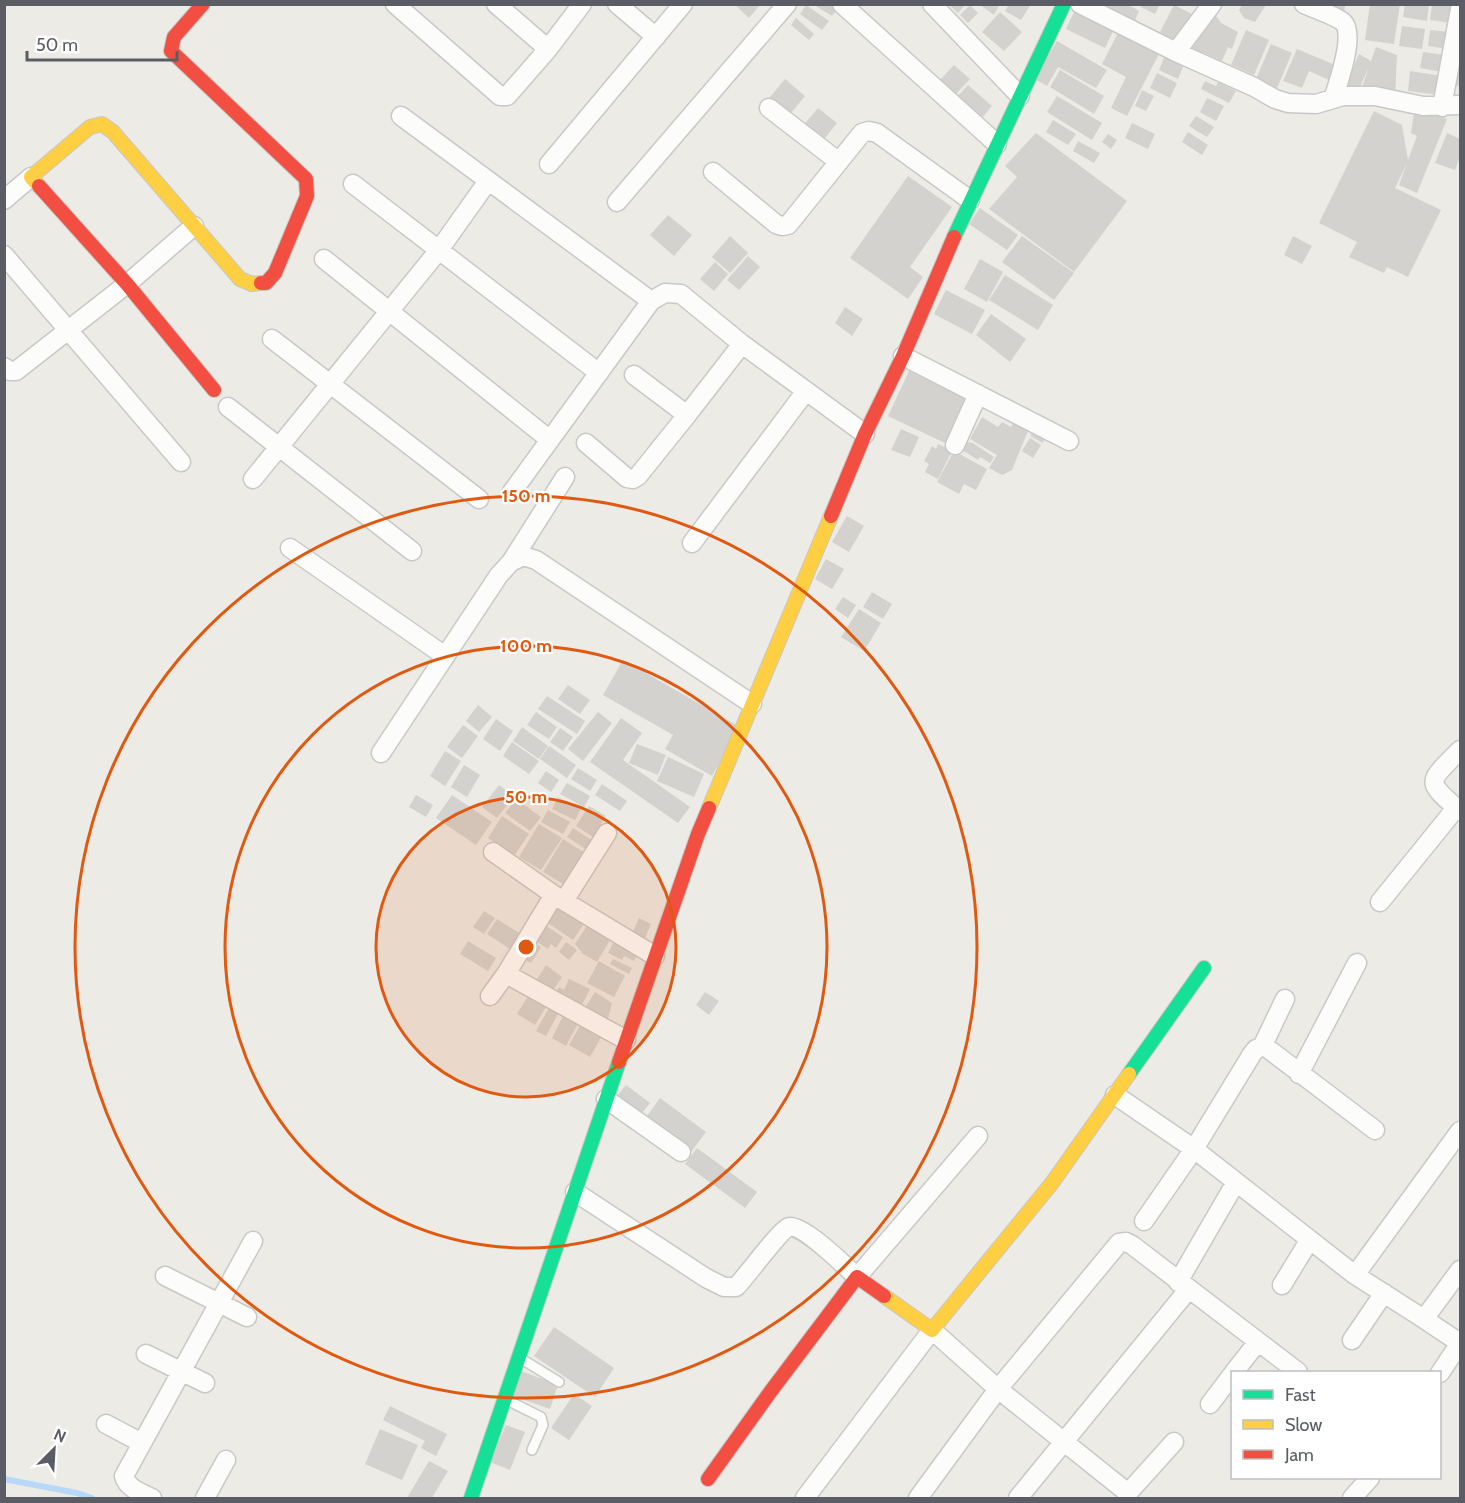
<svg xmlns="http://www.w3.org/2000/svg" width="1465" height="1503" font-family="Cabin,sans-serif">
  <rect width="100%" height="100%" fill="#ecebe5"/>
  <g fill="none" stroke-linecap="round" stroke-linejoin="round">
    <path stroke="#b8d8f7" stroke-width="6" d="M4,1479L77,1493L92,1498"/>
  </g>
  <path fill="#d3d2cf" d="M734,4H761L749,18Z
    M948,4H966L958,13Z
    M979,4H1000L994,15Z
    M1009,4H1031L1021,20L1005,11Z
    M1110,4H1127L1139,11L1134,23L1107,10Z
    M1142,4H1160L1155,14L1141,7Z
    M1319,4H1346L1343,14Z
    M1370,4H1400L1394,44L1365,40Z
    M1405,4L1429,5L1427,21L1403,17Z
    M1432,4H1455L1451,23L1430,20Z
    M806,5L829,21L822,30L800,14Z
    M814,5H840L832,16Z
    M970,5L978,13L968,23L960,15Z
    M1174,5L1192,14L1177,41L1160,32Z
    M1242,5H1266L1255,22L1244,18L1239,10Z
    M1076,8L1115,27L1105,48L1066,29Z
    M1000,12L1022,32L1004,51L982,32Z
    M1210,15L1217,17L1221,23L1238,32L1232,49L1228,47L1222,61L1204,53L1202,58L1180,53Z
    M796,18L814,34L809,40L791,25Z
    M1402,26L1425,29L1422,49L1399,46Z
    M1120,29L1161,50L1127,116L1111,108L1126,77L1102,64Z
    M1246,30L1269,40L1254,75L1231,65Z
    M1430,30L1450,32L1448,49L1428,46Z
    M1057,41L1107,70L1096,88L1058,67L1047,86L1035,79Z
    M1271,44L1292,53L1277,88L1256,79Z
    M1376,47L1397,55L1395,97L1362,87L1369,67L1358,91L1345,85L1359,54L1371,61Z
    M1297,49L1335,65L1329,80L1309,71L1302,88L1283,81Z
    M1423,52L1445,55L1442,72L1420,68Z
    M1166,53L1185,62L1178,79L1159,70Z
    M1457,61H1460V86L1454,85Z
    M954,65L970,79L956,94L940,80Z
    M1060,70L1104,96L1094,114L1050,87Z
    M1410,71L1442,76L1439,95L1408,91Z
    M1157,73L1177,83L1170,98L1150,88Z
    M785,79L805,96L786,119L766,102Z
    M1205,81L1216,86L1218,82L1236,91L1229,103L1201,89Z
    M968,85L992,106L981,119L957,97Z
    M1142,90L1154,96L1146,111L1135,106Z
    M1057,96L1102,123L1092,140L1047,112Z
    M1207,98L1224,106L1216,121L1200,112Z
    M1415,106L1447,119L1417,193L1399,185L1407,163L1395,188L1441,210L1408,277L1387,267L1384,273L1349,257L1357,242L1319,223L1374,111L1402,125L1408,160L1417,136L1411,133Z
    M818,108L837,123L821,143L802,127Z
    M1196,116L1214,127L1207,137L1189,126Z
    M1053,120L1076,134L1068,145L1046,132Z
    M1132,123L1155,134L1148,149L1125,138Z
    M1188,132L1208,145L1202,155L1182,142Z
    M1036,133L1127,201L1074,272L989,209L1017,177L1005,166Z
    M1447,133L1460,139V157L1455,170L1435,163Z
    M1108,134L1117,140L1111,149L1102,142Z
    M1078,141L1100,153L1094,163L1073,151Z
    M908,176L952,207L910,267L923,277L908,299L850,258Z
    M980,208L1018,235L1007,250L969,224Z
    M668,215L692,235L674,256L650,235Z
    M730,236L748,253L730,273L712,257Z
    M1022,236L1074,273L1054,300L1002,262Z
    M1293,236L1312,246L1302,264L1284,255Z
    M748,256L760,267L739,290L727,280Z
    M980,259L1003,272L987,302L964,289Z
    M715,262L728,274L714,291L700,279Z
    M1005,275L1053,305L1038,330L989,300Z
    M946,290L985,310L972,334L934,314Z
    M845,307L863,319L852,336L835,323Z
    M991,314L1026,339L1010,362L976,335Z
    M909,371L966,399L945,443L888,416Z
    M982,417L998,427L1002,422L1011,427L1015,419L1030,426L1012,470L1002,475L989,468L997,455L970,439Z
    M1036,426L1045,430L1043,443L1030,436Z
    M901,429L919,437L910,457L891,450Z
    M1030,438L1041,445L1033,458L1022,451Z
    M967,442L973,443L994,457L990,463L980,457L978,460L962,450Z
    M938,444L952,451L938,479L925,472L929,464L924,461L932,446L936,449Z
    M954,451L987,469L976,490L964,484L959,494L937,482Z
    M847,516L864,526L849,552L832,542Z
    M826,559L844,569L832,589L815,579Z
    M872,592L892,604L883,619L863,607Z
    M843,597L856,605L848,618L835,609Z
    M859,609L881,623L864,651L841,637Z
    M623,660L740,727L712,776L665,749L673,735L603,695Z
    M568,685L590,700L580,714L558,699Z
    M547,696L585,721L577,734L538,709Z
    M478,705L492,717L479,732L466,721Z
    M536,712L557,727L549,739L527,725Z
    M598,712L612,723L583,761L568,749Z
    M621,718L642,733L623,760L690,807L678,823L590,762Z
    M496,719L513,731L500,751L483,739Z
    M463,725L478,736L462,758L447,747Z
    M522,727L548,746L539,759L513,741Z
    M560,728L573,737L563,751L550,742Z
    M512,742L539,761L529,774L503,756Z
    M637,744L666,755L658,775L629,763Z
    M549,746L576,765L567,778L540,759Z
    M445,751L461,761L445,786L430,776Z
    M668,757L704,774L694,797L657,781Z
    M464,765L480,775L467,797L451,787Z
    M578,768L597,780L590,791L571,779Z
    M546,771L559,780L551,792L538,783Z
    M567,783L590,796L584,807L560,794Z
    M602,784L627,801L620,811L595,795Z
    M499,785L514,796L497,818L482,807Z
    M416,795L433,805L426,817L409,807Z
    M452,795L492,822L476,845L436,818Z
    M558,797L581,809L575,820L552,809Z
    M516,799L541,817L530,831L505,813Z
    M589,806L606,816L593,837L576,826Z
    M548,810L570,822L563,834L541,822Z
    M502,816L529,834L514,856L488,838Z
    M539,824L562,838L541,870L519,857Z
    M573,828L593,841L587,850L567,837Z
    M563,839L585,853L565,885L543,872Z
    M560,900L588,918L573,940L545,921Z
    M484,911L495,918L484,934L473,927Z
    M639,918L651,924L644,941L633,932Z
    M497,919L524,936L513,951L487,934Z
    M590,921L613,935L597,962L583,954L575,944Z
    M543,924L563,937L556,948L551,944L548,949L533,939Z
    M616,938L640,952L634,961L624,956L622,960L608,953Z
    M530,940L541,947L531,963L519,957Z
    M468,941L496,958L488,971L460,954Z
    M566,942L577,950L569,960L559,952Z
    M613,959L632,968L629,974L610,964Z
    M599,961L625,976L614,997L587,983Z
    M546,965L562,977L552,992L536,981Z
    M569,979L590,989L580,1009L554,996L559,987L564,990Z
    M595,992L612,1003L607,1022L585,1008Z
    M705,992L719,1001L709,1015L696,1005Z
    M530,993L548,1004L535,1025L517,1014Z
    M550,1006L559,1012L546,1036L536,1031Z
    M565,1012L580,1020L566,1046L552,1038Z
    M582,1022L603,1034L590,1057L569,1045Z
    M626,1085L650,1103L638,1118L614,1100Z
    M660,1098L706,1132L691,1152L645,1119Z
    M697,1148L757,1192L745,1208L685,1164Z
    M554,1327L614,1368L595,1397L534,1356Z
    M521,1371L558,1385L550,1409L513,1396Z
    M574,1394L592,1406L569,1440L551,1428Z
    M390,1406L447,1434L436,1456L421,1448L425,1441L383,1420Z
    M506,1425L525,1432L510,1470L490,1462Z
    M380,1429L418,1445L402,1480L365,1464Z
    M429,1461L448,1471L432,1498H407Z"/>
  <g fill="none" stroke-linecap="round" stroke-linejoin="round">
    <defs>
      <path id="lane" d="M520,1358L559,1382
        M507,1400L541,1417L543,1425L532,1450"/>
      <path id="street" d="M395,4L500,96H507L548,49
        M496,4L548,49L582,4
        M617,4L656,37
        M842,4L997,144
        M932,4L1020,96
        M1080,4L1176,52L1254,87L1275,99L1288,103L1316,104L1343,96H1375L1423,106L1460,105
        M1304,4C1315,9 1334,15 1343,22C1356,33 1338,84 1333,99
        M1176,52L1212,4
        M1442,107L1460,9
        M769,108L839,162
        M401,116L651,301
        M549,164L683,4
        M713,172L776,224L782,226L788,225L862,133L869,131L877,133L970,200
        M353,184L599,373
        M4,200L31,177
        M617,202L787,4
        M4,255L181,462
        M324,259L550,440
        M272,339L479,499
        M903,356L1069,441
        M4,367L10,371H16L127,284L194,226
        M634,375L687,415L742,344
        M228,407L412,551
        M586,443L627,478L633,479L638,476L687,415
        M955,445L978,394
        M253,479L439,250L488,181
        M512,492L651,301L665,293L681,294L742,344L865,434
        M692,543L806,391
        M290,548L445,656
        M511,562L565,477
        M1460,750C1428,783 1424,780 1460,811
        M381,753L499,575L511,562L523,556L536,560L752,704
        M493,852L554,895L655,956
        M564,901L607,833
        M1380,902L1456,808
        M506,974L626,1040
        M490,996L506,974L554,895
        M1262,1047L1285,999
        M1299,1074L1357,963
        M1115,1095L1194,1149L1144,1221
        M606,1099L681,1152
        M1375,1130L1267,1048L1262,1047L1256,1049L1252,1054L1194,1149L1355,1275L1424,1319L1460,1270
        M575,1192L706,1278L724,1287H736C746,1277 780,1230 789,1227C803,1224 846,1267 857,1277L978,1136
        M1355,1275L1460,1131
        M165,1276L247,1317
        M1178,1282L1236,1182
        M1282,1285L1309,1241
        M1424,1319L1460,1343L1440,1373
        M1352,1340L1384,1293
        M146,1354L205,1383
        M1234,1372L1257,1343
        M1210,1404L1232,1375
        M106,1424L142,1443
        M1174,1442L1128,1493L998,1389L1119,1243L1126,1242L1132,1245L1298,1372
        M152,1498C141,1493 127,1488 124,1476L253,1241
        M205,1498L226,1460
        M805,1498L932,1330L998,1389L918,1498
        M1018,1498L1188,1290
        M1352,1498L1370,1478"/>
      <path id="fast" d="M954,237L1064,4
        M1129,1074L1204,968
        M471,1498L619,1062"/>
      <path id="slow" d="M39,186L31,177L90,127L102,124L113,132L240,279L252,284L261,283
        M709,808L831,516
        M884,1296L932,1330L1052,1183L1129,1074"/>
      <path id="jam" d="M203,4L174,37L171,51L306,179L307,196L275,273L266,283H261
        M39,186L127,284L214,390
        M831,516L865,434L903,356L954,237
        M619,1062L698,834L709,808
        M708,1479L771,1391L857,1277L884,1296"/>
    </defs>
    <use href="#lane" stroke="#c8c9c7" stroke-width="12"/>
    <use href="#street" stroke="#c8c9c7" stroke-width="21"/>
    <use href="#fast" stroke="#c7c7c6" stroke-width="16"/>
    <use href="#slow" stroke="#c7c7c6" stroke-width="16"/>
    <use href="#jam" stroke="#c7c7c6" stroke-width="16"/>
    <use href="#lane" stroke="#fcfcfb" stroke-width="9"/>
    <use href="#street" stroke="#fcfcfb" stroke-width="18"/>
    <use href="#fast" stroke="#16e098" stroke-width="14"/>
    <use href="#slow" stroke="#ffcf43" stroke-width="14"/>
    <use href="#jam" stroke="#f24e42" stroke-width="14"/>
  </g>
  <circle cx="526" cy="947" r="150" fill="#e15910" fill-opacity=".12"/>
  <g fill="none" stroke="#e15910" stroke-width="3">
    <circle cx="526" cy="947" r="150"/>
    <circle cx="526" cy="947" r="301"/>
    <circle cx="526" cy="947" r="451"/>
  </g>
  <circle cx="526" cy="947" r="9" fill="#e15910" stroke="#fff" stroke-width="3"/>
  <g font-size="18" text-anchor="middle" font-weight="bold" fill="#e15910" stroke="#fff" stroke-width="4.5" stroke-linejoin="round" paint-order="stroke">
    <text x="526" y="502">150 m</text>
    <text x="526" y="652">100 m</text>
    <text x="526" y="803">50 m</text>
  </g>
  <rect width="1465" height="1503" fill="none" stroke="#5a5e64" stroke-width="12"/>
  <rect x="1231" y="1371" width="210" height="108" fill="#ffffff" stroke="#bdbfc1" stroke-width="1.5"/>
  <rect x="1243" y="1390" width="30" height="9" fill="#16e098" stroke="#bdbfc1" stroke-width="1.5"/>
  <text x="1285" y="1401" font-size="18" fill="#5a5e64">Fast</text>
  <rect x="1243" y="1420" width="30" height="9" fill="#ffcf43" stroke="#bdbfc1" stroke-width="1.5"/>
  <text x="1285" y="1431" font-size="18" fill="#5a5e64">Slow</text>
  <rect x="1243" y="1450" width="30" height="9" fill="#f24e42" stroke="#bdbfc1" stroke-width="1.5"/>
  <text x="1285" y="1461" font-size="18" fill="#5a5e64">Jam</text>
  <g transform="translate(54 1449) rotate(24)" stroke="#ffffff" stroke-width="4.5" paint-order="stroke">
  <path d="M0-4.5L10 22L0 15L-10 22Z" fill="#5a5e64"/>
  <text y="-9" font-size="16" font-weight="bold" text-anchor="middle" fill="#5a5e64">N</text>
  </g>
  <path d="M27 51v9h150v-9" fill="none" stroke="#5a5e64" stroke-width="3"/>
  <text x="36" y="51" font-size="18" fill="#5a5e64" stroke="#ffffff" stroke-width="4.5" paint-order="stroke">50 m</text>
</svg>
